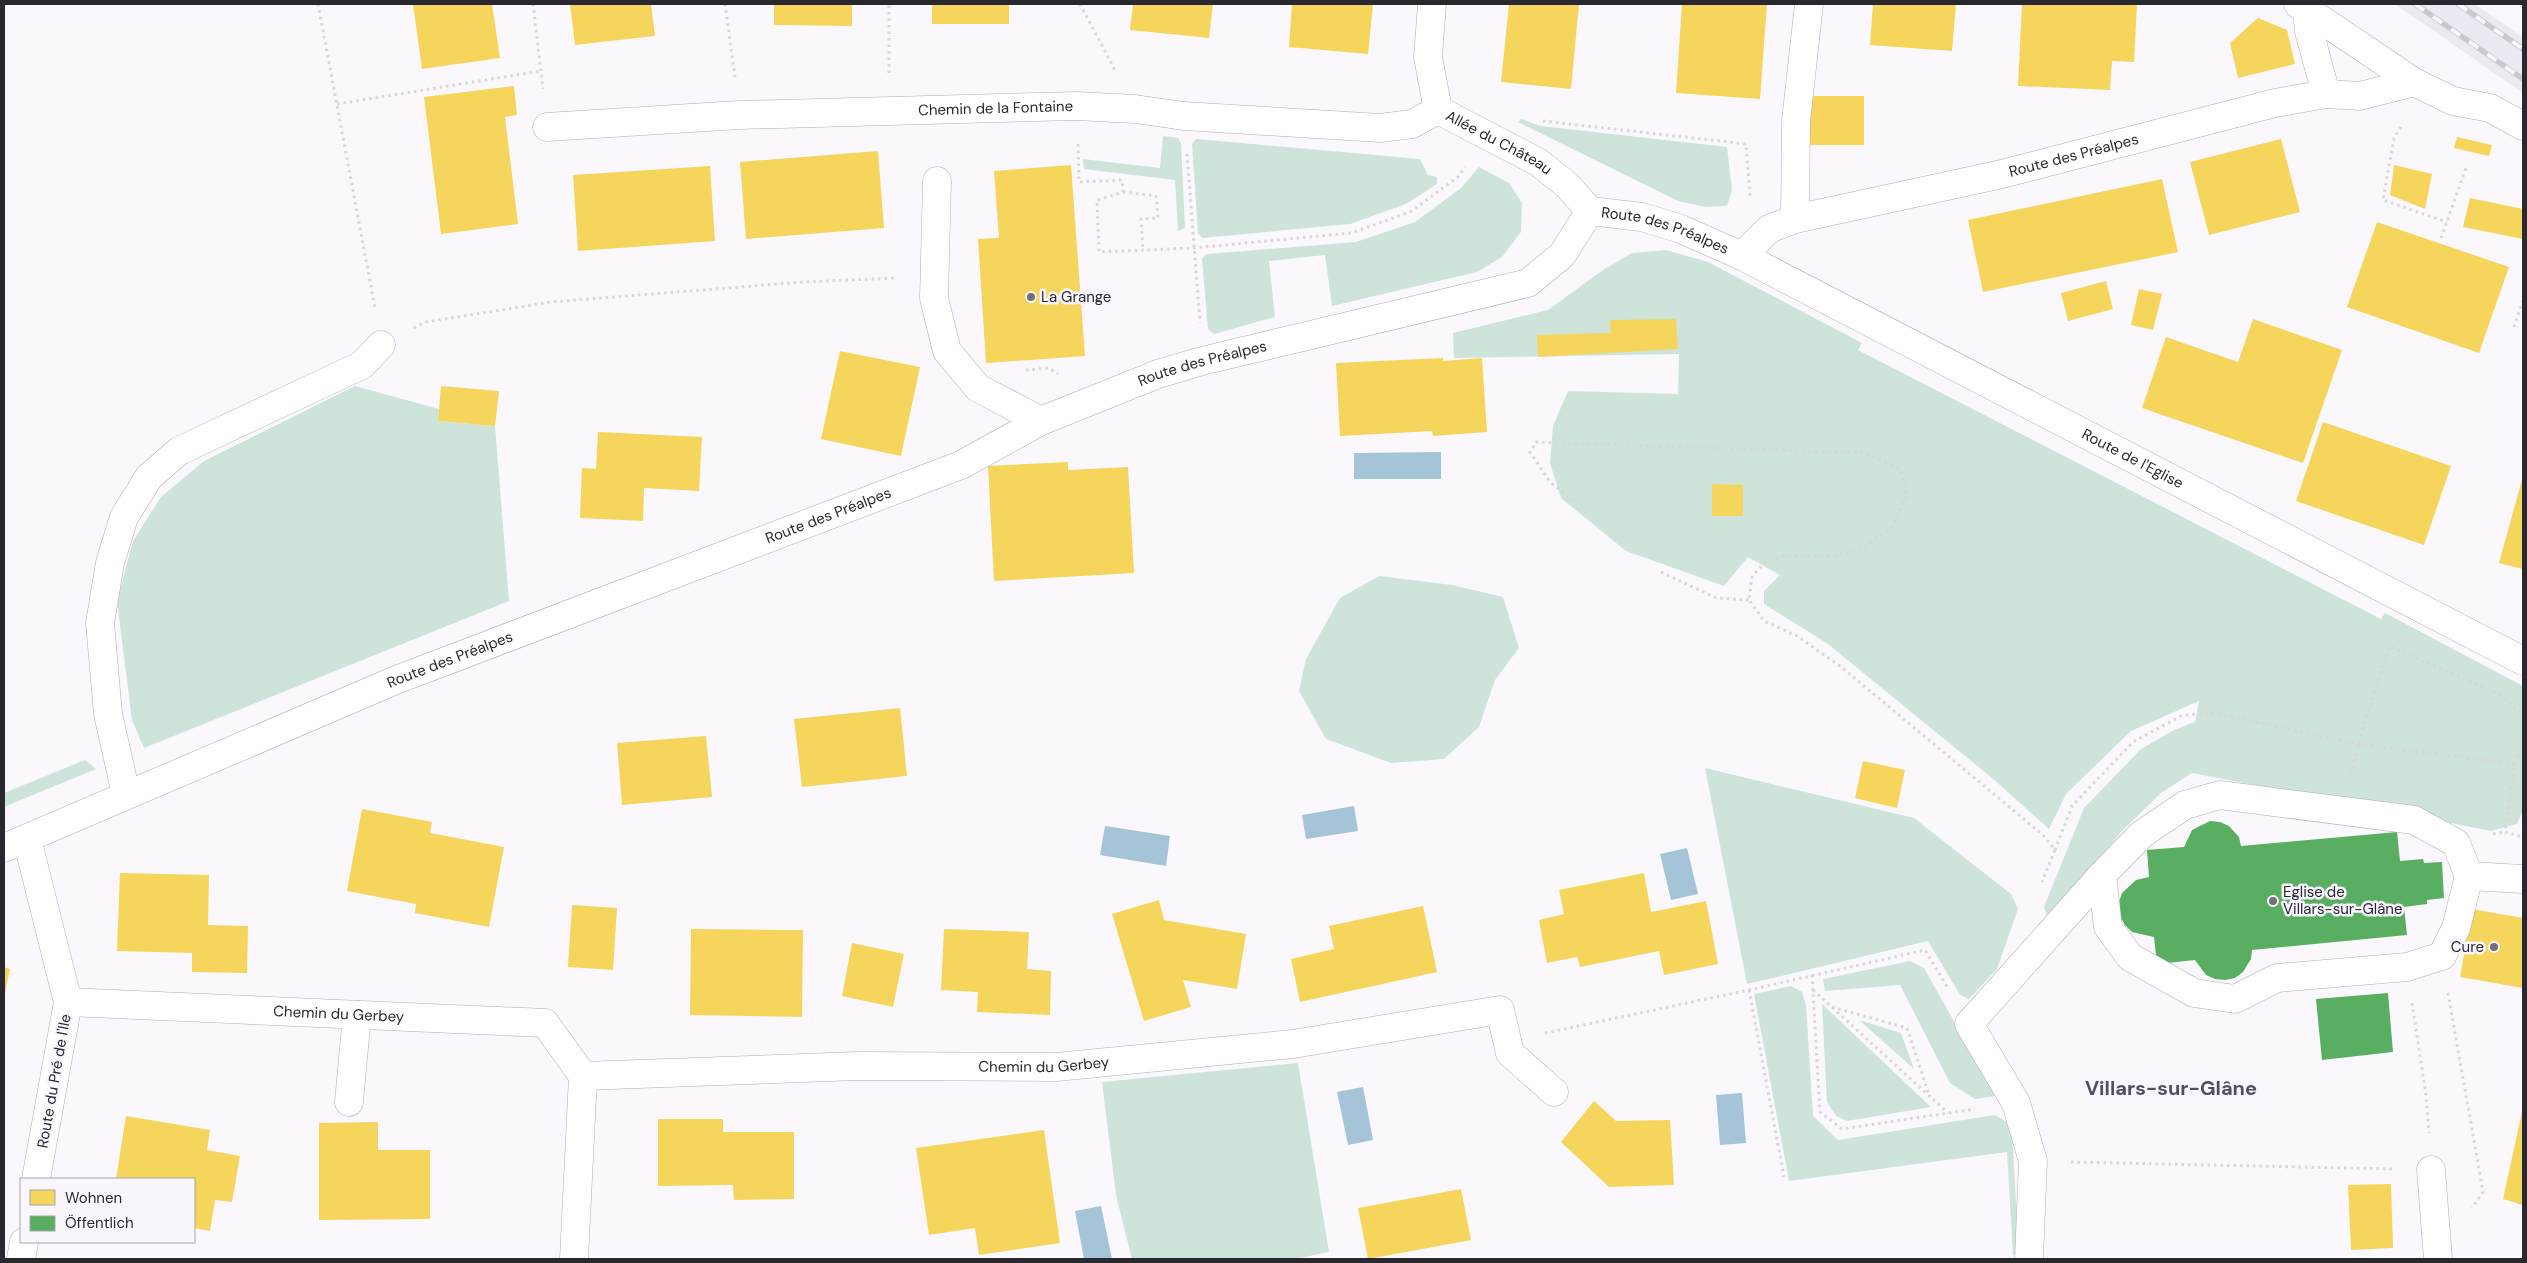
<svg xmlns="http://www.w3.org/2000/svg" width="2527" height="1263" font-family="'DM Sans',sans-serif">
  <rect width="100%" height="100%" fill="#faf8fc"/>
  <path fill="#ece9f3" d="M2395,4H2475L2494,17L2523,37V93Z"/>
  <path fill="#cee4da" d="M1521,119L1541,126L1727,147L1732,190L1727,206L1705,207L1678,201L1518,122Z
    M1163,136L1178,138L1181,143L1185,228L1178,231L1175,180L1084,169L1083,159L1160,168Z
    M1196,139L1420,159L1428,175L1437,177V184L1406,204L1350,224L1202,238L1198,233L1192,144Z
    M1479,167L1509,183L1522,203L1521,232L1502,257L1477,272L1332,306L1325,255L1269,261L1275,317L1214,334L1208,329L1202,258L1207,254L1356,242L1415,222L1461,188Z
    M1666,250L1708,262L1862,343L1858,350L2381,619L2385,613L2523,686V810L2517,824L2491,831L2192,773L2161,793L2121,832L2056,914H2046L2044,907L2084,808L2141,749L2174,730L2195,722L2199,701L2131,731L2066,794L2049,829L1992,778L1828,644L1764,604V591L1780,575L1748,557L1724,586L1626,551L1561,498L1550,463L1553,426L1568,391L1678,394L1679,354L1454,358L1453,333L1548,310L1603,270L1632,253Z
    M355,386L439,409L438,421L495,426L509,601L144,748L132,720L117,601L133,541L161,497L204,461Z
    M1379,576L1452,585L1503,597L1519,648L1495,680L1479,727L1444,759L1391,763L1326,739L1299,691L1306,659L1340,598Z
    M85,760L96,769L4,807V793Z
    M1705,768L1914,818L2011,894L2018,909L1997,969L1969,999L1960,995L1928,941L1747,984Z
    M1910,961L1924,968L1996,1096L1975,1099L1950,1083L1900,985L1825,991L1823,979Z
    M1791,986L1802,992L1806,1005L1813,1116L1838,1140L1995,1115L2007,1122L2012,1132L2019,1254L2013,1255L2007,1152L1789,1181L1754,994Z
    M1822,1004L1931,1107L1847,1121L1836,1116L1827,1102Z
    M1859,1020L1901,1033L1914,1069Z
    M1298,1063L1329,1252L1295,1259H1132L1116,1195L1102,1082Z"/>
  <path fill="#a6c4d8" d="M1441,452V479H1354V453Z
    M1354,806L1358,831L1306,839L1302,815Z
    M1105,826L1170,836L1166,866L1100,855Z
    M1687,848L1698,894L1671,900L1660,854Z
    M1363,1087L1373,1140L1348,1145L1337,1092Z
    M1742,1093L1746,1143L1720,1145L1716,1095Z
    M1101,1206L1112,1259H1084L1075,1211Z"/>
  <path fill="#f6d55c" d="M413,4H492L500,58L422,69Z
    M570,4H651L655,36L575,45Z
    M774,4H852V26L774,25Z
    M932,4H1009V24H932Z
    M1133,4H1213L1209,38L1130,30Z
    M1292,4H1373L1368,54L1289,47Z
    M1509,4H1579L1571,89L1501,82Z
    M1682,4H1767L1760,99L1676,93Z
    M1873,4H1956L1952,51L1870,45Z
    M2022,4H2137L2134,62L2112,61L2110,90L2018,86Z
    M2258,18L2287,30L2295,64L2238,78L2230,43Z
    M514,86L517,115L505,117L518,224L441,234L424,97Z
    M1809,96H1864V145H1809Z
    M2457,137L2492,145L2489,156L2454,148Z
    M2281,139L2300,212L2209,235L2190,162Z
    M878,151L884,228L746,239L740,162Z
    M1071,165L1085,356L986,363L978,239L999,238L994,171Z
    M2394,165L2432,174L2425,209L2390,195Z
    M710,166L715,241L578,251L573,175Z
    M2162,179L2178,252L1983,292L1968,220Z
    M2470,198L2523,209V239L2463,227Z
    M2377,222L2509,267L2479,353L2347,307Z
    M2106,281L2113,309L2068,321L2061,293Z
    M2139,289L2162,294L2153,330L2131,325Z
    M1676,319L1678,349L1538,357L1537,335L1611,333L1610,320Z
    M2253,319L2342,350L2303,463L2142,408L2166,337L2238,362Z
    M840,351L920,367L901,456L821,439Z
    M1443,358V361L1482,358L1487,432L1433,436L1432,431L1340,436L1336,363Z
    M441,386L499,391L495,426L438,421Z
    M2323,422L2451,466L2424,545L2296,501Z
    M598,432L702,437L699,491L644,488L643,521L580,518L582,468L596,469Z
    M1068,462V470L1128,467L1134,573L994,581L988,466Z
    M2523,476V569L2499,563Z
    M1712,484L1743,485V516H1712Z
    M900,708L907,776L802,787L794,719Z
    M706,736L712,797L622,805L617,743Z
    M1863,761L1905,770L1897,808L1855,798Z
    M362,809L432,822L430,833L504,847L489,927L415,913L416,904L347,891Z
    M120,873L209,875L208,925L248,926L247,973L192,972V953L117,951Z
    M1644,873L1651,912L1706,901L1718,964L1664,975L1659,951L1580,967L1577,957L1547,963L1539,920L1564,914L1559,890Z
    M1159,900L1164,920L1246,934L1237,989L1183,980L1191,1007L1144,1021L1112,914Z
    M572,905L617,908L613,970L568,967Z
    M1423,906L1437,972L1300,1002L1291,959L1334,949L1329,926Z
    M2472,909L2523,918V988L2460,977Z
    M691,929L803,930L802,1017L690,1015Z
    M944,929L1029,932L1027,969L1051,971L1050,1015L977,1012L978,992L941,990Z
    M852,943L904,954L893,1007L842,996Z
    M4,967L10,969L5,993H4Z
    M1594,1101L1616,1121L1670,1120L1674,1185L1609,1187L1561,1142Z
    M2522,1112H2523V1205L2503,1199Z
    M126,1116L210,1130L207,1150L240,1156L232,1202L215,1200L210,1231L194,1228V1179H116Z
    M658,1119H723V1132H794V1199L734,1200L733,1185L658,1186Z
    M378,1122V1150H430V1219L319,1220V1123Z
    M1044,1130L1060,1243L979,1255L975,1228L929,1235L916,1148Z
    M2391,1184L2393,1248L2351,1250L2348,1185Z
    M1461,1189L1471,1240L1368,1259L1358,1208Z"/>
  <path fill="#5aae61" d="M2210,821L2220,822L2229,826L2239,837L2241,846L2397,832L2400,861L2423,859L2424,863L2442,862L2444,898L2427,900V904L2404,907L2407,935L2252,950L2251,959L2243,972L2235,978L2225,980L2215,979L2206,975L2195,960L2157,964L2154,937L2132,932L2125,925L2120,916L2119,902L2122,893L2136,880L2149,877L2147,850L2184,847L2192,830Z
    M2388,993L2393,1052L2322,1060L2316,999Z"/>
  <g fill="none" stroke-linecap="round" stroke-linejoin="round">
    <defs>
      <g id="minor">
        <path d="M1432,4L1428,57L1438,110"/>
        <path d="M2298,4L2414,82L2453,101L2490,108L2523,126"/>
        <path d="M2307,11L2309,31L2326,94"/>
        <path id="s1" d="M1438,110L1538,162L1567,185L1590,211"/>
        <path id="s2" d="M547,127L739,115L1076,106L1135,109L1184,116L1380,128L1412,124L1438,110"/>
        <path d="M937,181L934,298L947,351L978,388L1041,421"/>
        <path id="s3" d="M1590,211L1642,217L1681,229L1742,256L2523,661"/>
        <path d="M1795,219L1796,121L1809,4"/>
        <path id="s4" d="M1742,256L1769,229L1795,219L2002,174L2275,103L2326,94L2360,96L2414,82"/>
        <path d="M126,794L108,714L100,623L110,563L124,517L149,477L179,451L362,365L381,345"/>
        <path d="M27,839L68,1002L36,1179"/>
        <path id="s5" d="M4,848L396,680L961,465L1041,421L1158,374L1202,361L1528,283L1562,255L1590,211"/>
        <path d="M2469,876L2523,879"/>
        <path id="s6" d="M68,1002L545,1023L583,1076L574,1259"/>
        <path id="s7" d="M583,1076L857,1066L1056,1067L1293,1044L1500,1010L1510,1053L1554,1092"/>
        <path d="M349,1102L357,1015"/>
        <path d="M2431,1170L2438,1259"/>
        <path d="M21,1259L24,1242"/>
        <path d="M2029,1259L2033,1161L2016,1103L1969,1024L2102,875L2142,834L2185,805L2220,795L2414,820L2456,843L2469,876L2456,928L2442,956L2407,967L2277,978L2235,999L2194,993L2130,957L2108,927L2102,875"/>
      </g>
    </defs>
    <use href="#minor" stroke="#afadb2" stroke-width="29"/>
    <path stroke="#d7d6d8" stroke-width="3" stroke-dasharray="2.5 4" stroke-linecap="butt" d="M318,4L375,308
      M533,4L543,89
      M725,4L735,77
      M1080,4L1115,70
      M2495,4H2497
      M889,73V4
      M337,104L541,71
      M1543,121L1746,144L1750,196
      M2401,127L2394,138L2383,200L2447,222
      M1078,144L1079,182L1122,180L1123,192L1097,200L1099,252L1193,248L1351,233L1410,212L1458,177L1465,167
      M1187,154L1200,323
      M1123,192L1156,196L1158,218L1141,219L1143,250
      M2441,238L2466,168
      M2514,327L2523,301
      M414,328L425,322L551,302L803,282L896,278
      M1026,370L1048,368L1058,374
      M1574,501L1550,482L1530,452L1536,442L1866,453L1900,469L1907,496L1891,528L1864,548L1834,556H1782L1764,563L1752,577L1749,600L1764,621L1797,636L1840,666L2043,835L2055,850L2042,882
      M1661,572L1716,598L1749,600
      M2515,764L2523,742
      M2351,774L2358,744L2389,646L2498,694L2523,714
      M2493,834L2505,832
      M2055,850L2072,806L2133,742L2181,716L2210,712L2358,744L2515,764L2505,832L2523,837
      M1812,975L1820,1112L1842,1129L1975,1109
      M1749,990L1784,1177
      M1813,990L1948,1113
      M2448,993L2483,1192L2472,1208
      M2412,1003L2426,1095L2429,1133
      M1832,1007L1907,1028L1929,1095
      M1545,1033L1749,990L1925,950L1949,990
      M2071,1162L2394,1169"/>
    <use href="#minor" stroke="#fefeff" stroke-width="28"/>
    <defs>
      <path id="rail" d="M2415,4L2523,79
        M2458,4L2523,49"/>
    </defs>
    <use href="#rail" stroke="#cac9cb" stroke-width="5.5"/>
    <use href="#rail" stroke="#f9f6fe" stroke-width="4" stroke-dasharray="11" stroke-linecap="butt"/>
  </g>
  <g fill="#737177" stroke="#f9f6fe" stroke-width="2">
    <circle cx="1031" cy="297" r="5"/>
    <circle cx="2273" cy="901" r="5"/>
    <circle cx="2494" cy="947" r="5"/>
  </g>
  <g text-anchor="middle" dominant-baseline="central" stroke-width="5" stroke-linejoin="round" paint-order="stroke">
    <g font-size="15" fill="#2a282f" stroke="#f9f6fe">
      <text stroke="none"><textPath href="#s2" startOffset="449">Chemin de la Fontaine</textPath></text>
      <text stroke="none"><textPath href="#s1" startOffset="69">Allée du Château</textPath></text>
      <text stroke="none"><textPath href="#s4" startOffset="352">Route des Préalpes</textPath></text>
      <text stroke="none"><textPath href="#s3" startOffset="78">Route des Préalpes</textPath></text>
      <text stroke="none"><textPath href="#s5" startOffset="1294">Route des Préalpes</textPath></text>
      <text stroke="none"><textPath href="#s3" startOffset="600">Route de l'Eglise</textPath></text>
      <text stroke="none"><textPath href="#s5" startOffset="889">Route des Préalpes</textPath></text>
      <text stroke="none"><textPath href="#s5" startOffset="484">Route des Préalpes</textPath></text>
      <text stroke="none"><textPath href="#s6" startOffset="271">Chemin du Gerbey</textPath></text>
      <text stroke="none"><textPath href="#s7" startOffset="461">Chemin du Gerbey</textPath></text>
      <text transform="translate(54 1081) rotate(-80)">Route du Pré de l'Ile</text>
    </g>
    <g font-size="15" fill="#2a282f" stroke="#f9f6fe" text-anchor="start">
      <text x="1041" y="297">La Grange</text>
      <text x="2283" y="892">Eglise de<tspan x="2283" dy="17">Villars-sur-Glâne</tspan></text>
      <text x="2484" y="947" text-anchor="end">Cure</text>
    </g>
    <g font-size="20" font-weight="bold" fill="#534e5d" stroke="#f9f6fe">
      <text x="2171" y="1088">Villars-sur-Glâne</text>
    </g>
  </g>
  <rect width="2527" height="1263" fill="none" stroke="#2a282f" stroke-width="10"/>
  <rect x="20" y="1178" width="175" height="65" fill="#f9f6fe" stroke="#a6a4ab"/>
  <rect x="30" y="1190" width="25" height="15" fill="#f6d55c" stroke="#a6a4ab"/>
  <text x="65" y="1203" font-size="15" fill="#2a282f">Wohnen</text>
  <rect x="30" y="1216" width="25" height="15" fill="#5aae61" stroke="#a6a4ab"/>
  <text x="65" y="1228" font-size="15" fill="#2a282f">Öffentlich</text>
</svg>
